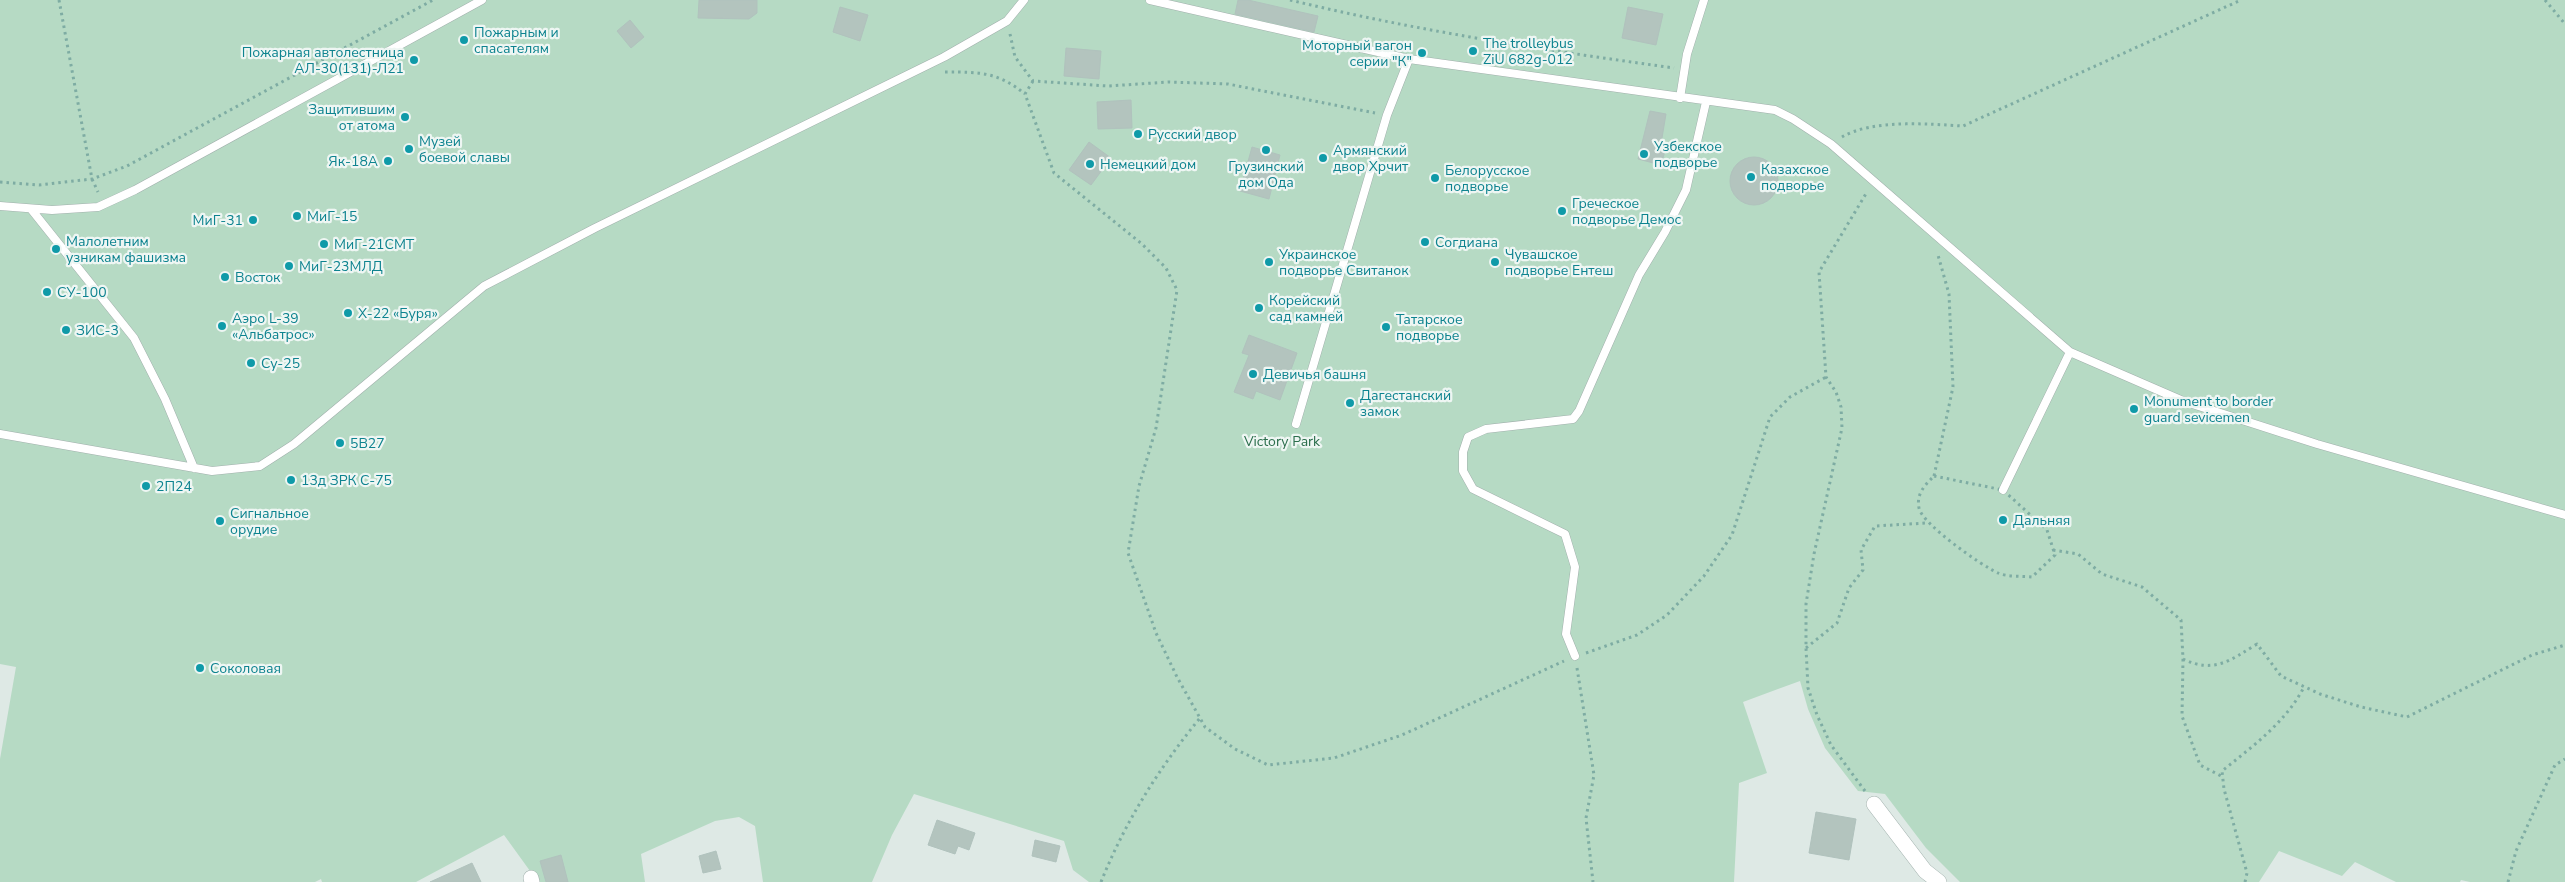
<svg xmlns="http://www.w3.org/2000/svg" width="2565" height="882" font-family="'Nunito Sans',sans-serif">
  <rect width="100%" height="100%" fill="#dee9e5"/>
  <path fill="#b6dac4" d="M0,0H2565V882H2470L2461,880L2460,882H2396L2355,862L2342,876L2279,851L2259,882H1960L1926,848L1885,794L1858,791L1825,748L1808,709L1800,681L1743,702L1767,773L1739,783L1734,882H1089L1073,870L1064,841L914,794L892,835L872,882H763L755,826L739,817L715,821L641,854L645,882H538L504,835L416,882H322L321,879L315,882H0V759L16,667L0,664Z"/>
  <path fill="#b3c4be" stroke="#b0c2bd" d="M699,0H757V13L749,19L698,18Z
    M1238,0H1248L1318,16L1314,32L1235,14Z
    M840,7L868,15L860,41L833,32Z
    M1628,7L1663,14L1656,45L1622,38Z
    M630,20L644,37L631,48L617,31Z
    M1066,48L1101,51L1099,79L1064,76Z
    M1131,100L1132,128L1098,129L1097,102Z
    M1650,111L1666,114L1660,150L1665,151L1661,165L1638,159Z
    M1089,142L1111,158L1091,185L1069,170Z
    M1252,147L1280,155L1269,199L1240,191Z
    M1730 181a24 24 0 1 1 48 0a24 24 0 1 1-48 0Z
    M1249,335L1297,353L1280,400L1256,391L1253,399L1234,392L1249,355L1242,353Z
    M1816,812L1856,819L1849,860L1809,853Z
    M937,820L975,833L969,850L958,846L955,854L928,845Z
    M1035,840L1060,846L1056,862L1032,856Z
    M716,851L721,869L703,873L699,856Z
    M561,855L568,882H546L540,861Z
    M472,863L481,882H430Z"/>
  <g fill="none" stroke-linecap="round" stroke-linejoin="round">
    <defs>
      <path id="lane" d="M1150,0L1409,59L1775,110L1793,119L1831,144L2070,352L2183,401L2317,444L2565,515
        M1680,98L1687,54L1704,0
        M0,206L52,210L98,207L135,190L482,0
        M31,209L134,338L165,399L194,468
        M1296,424L1387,115L1409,59
        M0,434L212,471L260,466L294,444L484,286L595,228L944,57L1007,21L1024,0
        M2003,490L2070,352
        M1575,656L1566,634L1575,567L1565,534L1473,489L1463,471V452L1468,437L1486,429L1573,419L1579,411L1639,275L1665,232L1686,190L1706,102"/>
      <path id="street" d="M1874,804L1925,871L1939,882
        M531,878L532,882"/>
    </defs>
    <use href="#lane" stroke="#a1b0ac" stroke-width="9"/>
    <use href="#street" stroke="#a1b0ac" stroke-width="16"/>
    <path stroke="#7eaca3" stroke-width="3" stroke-dasharray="2.5 4" stroke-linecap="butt" d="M59,0L92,179L98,192
      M1290,0C1417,31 1545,50 1674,68
      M2545,0L2565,24
      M1010,34L1015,57L1033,81L1108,86L1169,82L1228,84L1375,113
      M945,72C980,72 998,72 1025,94
      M1033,81L1025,94L1054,173L1142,244L1166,268L1177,290L1156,428L1139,486L1128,553L1156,633L1177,677L1205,727L1235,749L1268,765L1334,758L1402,735L1564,661
      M1842,137C1872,119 1929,124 1963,126L2241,0
      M0,182L39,185L92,179L127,166L433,0
      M1934,476L2003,490L2047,530L2055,555L2032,577C2022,576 2007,577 1998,573C1982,566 1922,524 1919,508C1916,494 1925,485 1934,476Z
      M1934,476L1953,387L1949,294L1938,255
      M2053,550L2078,554L2102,574L2142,587L2181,620L2183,659C2214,674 2231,660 2257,644L2281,676L2320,694L2361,707L2407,717L2532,655L2565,645
      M1806,648L1837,623L1849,588L1863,570L1861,550L1875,526L1927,523
      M1586,653L1637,635L1667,615L1704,576L1732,535L1770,417L1790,397L1826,377
      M2183,659L2182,716L2200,765L2223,777
      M1577,668L1594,775L1586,818L1593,882
      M1865,791L1831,745L1817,715L1808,688L1806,648V604L1814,554L1842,428L1841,407L1836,392L1826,377L1819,272L1867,192
      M1101,882C1125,822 1159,768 1200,718
      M2245,882L2247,873L2224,789L2222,771C2253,746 2286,722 2304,687
      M2508,882L2516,851L2555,765L2565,759"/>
    <use href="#lane" stroke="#fff" stroke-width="8"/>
    <use href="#street" stroke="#fff" stroke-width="15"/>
  </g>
  <g fill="#0f9aa8" stroke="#eef6f3" stroke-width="2">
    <circle cx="464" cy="40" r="5"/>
    <circle cx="1473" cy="51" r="5"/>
    <circle cx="1422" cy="53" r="5"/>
    <circle cx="414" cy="60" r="5"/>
    <circle cx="405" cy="117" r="5"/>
    <circle cx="1138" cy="134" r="5"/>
    <circle cx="409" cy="149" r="5"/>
    <circle cx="1266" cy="150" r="5"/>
    <circle cx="1644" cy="154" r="5"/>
    <circle cx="1323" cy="158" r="5"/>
    <circle cx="388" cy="161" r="5"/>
    <circle cx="1090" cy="164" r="5"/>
    <circle cx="1751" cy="177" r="5"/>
    <circle cx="1435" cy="178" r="5"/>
    <circle cx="1562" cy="211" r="5"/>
    <circle cx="297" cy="216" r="5"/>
    <circle cx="253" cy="220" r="5"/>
    <circle cx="1425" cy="242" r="5"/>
    <circle cx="324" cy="244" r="5"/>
    <circle cx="56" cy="249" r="5"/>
    <circle cx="1269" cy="262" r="5"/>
    <circle cx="1495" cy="262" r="5"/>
    <circle cx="289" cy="266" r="5"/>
    <circle cx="225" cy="277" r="5"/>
    <circle cx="47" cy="292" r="5"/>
    <circle cx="1259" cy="308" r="5"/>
    <circle cx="348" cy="313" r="5"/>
    <circle cx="222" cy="326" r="5"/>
    <circle cx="1386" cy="327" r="5"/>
    <circle cx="66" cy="330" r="5"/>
    <circle cx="251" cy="363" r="5"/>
    <circle cx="1253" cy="374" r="5"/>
    <circle cx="1350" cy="403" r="5"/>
    <circle cx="2134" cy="409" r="5"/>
    <circle cx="340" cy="443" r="5"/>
    <circle cx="291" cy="480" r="5"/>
    <circle cx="146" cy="486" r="5"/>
    <circle cx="2003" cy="520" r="5"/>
    <circle cx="220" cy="521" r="5"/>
    <circle cx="200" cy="668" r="5"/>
  </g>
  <g text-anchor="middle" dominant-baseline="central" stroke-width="4.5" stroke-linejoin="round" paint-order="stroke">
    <g font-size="14" fill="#0d838f" stroke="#eef6f3" text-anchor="start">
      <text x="474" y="32">Пожарным и<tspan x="474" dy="16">спасателям</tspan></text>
      <text x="1483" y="43">The trolleybus<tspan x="1483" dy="16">ZiU 682g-012</tspan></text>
      <text x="1412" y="45" text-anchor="end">Моторный вагон<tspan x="1412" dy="16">серии "К"</tspan></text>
      <text x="404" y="52" text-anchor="end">Пожарная автолестница<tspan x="404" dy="16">АЛ-30(131)-Л21</tspan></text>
      <text x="395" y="109" text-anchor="end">Защитившим<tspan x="395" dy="16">от атома</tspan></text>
      <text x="1148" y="134">Русский двор</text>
      <text x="419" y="141">Музей<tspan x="419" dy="16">боевой славы</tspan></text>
      <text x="1654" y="146">Узбекское<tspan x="1654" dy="16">подворье</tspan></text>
      <text x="1333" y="150">Армянский<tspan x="1333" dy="16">двор Хрчит</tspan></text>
      <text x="378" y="161" text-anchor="end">Як-18А</text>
      <text x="1100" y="164">Немецкий дом</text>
      <text x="1266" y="166" text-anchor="middle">Грузинский<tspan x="1266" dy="16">дом Ода</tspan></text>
      <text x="1761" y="169">Казахское<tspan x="1761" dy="16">подворье</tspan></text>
      <text x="1445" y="170">Белорусское<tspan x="1445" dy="16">подворье</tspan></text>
      <text x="1572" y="203">Греческое<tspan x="1572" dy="16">подворье Демос</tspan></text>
      <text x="307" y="216">МиГ-15</text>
      <text x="243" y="220" text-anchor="end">МиГ-31</text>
      <text x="66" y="241">Малолетним<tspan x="66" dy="16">узникам фашизма</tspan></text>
      <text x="1435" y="242">Согдиана</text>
      <text x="334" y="244">МиГ-21СМТ</text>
      <text x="1279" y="254">Украинское<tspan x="1279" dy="16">подворье Свитанок</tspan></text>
      <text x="1505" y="254">Чувашское<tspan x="1505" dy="16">подворье Ентеш</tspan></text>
      <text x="299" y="266">МиГ-23МЛД</text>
      <text x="235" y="277">Восток</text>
      <text x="57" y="292">СУ-100</text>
      <text x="1269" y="300">Корейский<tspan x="1269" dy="16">сад камней</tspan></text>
      <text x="358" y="313">Х-22 «Буря»</text>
      <text x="232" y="318">Аэро L-39<tspan x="232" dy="16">«Альбатрос»</tspan></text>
      <text x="1396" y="319">Татарское<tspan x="1396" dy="16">подворье</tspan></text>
      <text x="76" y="330">ЗИС-3</text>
      <text x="261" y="363">Су-25</text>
      <text x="1263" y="374">Девичья башня</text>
      <text x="1360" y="395">Дагестанский<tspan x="1360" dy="16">замок</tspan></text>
      <text x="2144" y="401">Monument to border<tspan x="2144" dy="16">guard sevicemen</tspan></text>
      <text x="350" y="443">5В27</text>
      <text x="301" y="480">13д ЗРК С-75</text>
      <text x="156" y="486">2П24</text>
      <text x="230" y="513">Сигнальное<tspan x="230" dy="16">орудие</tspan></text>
      <text x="2013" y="520">Дальняя</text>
      <text x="210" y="668">Соколовая</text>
    </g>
    <g font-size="14" fill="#2b6e4c" stroke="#eef6f3">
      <text x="1282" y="441">Victory Park</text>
    </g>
  </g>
</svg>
